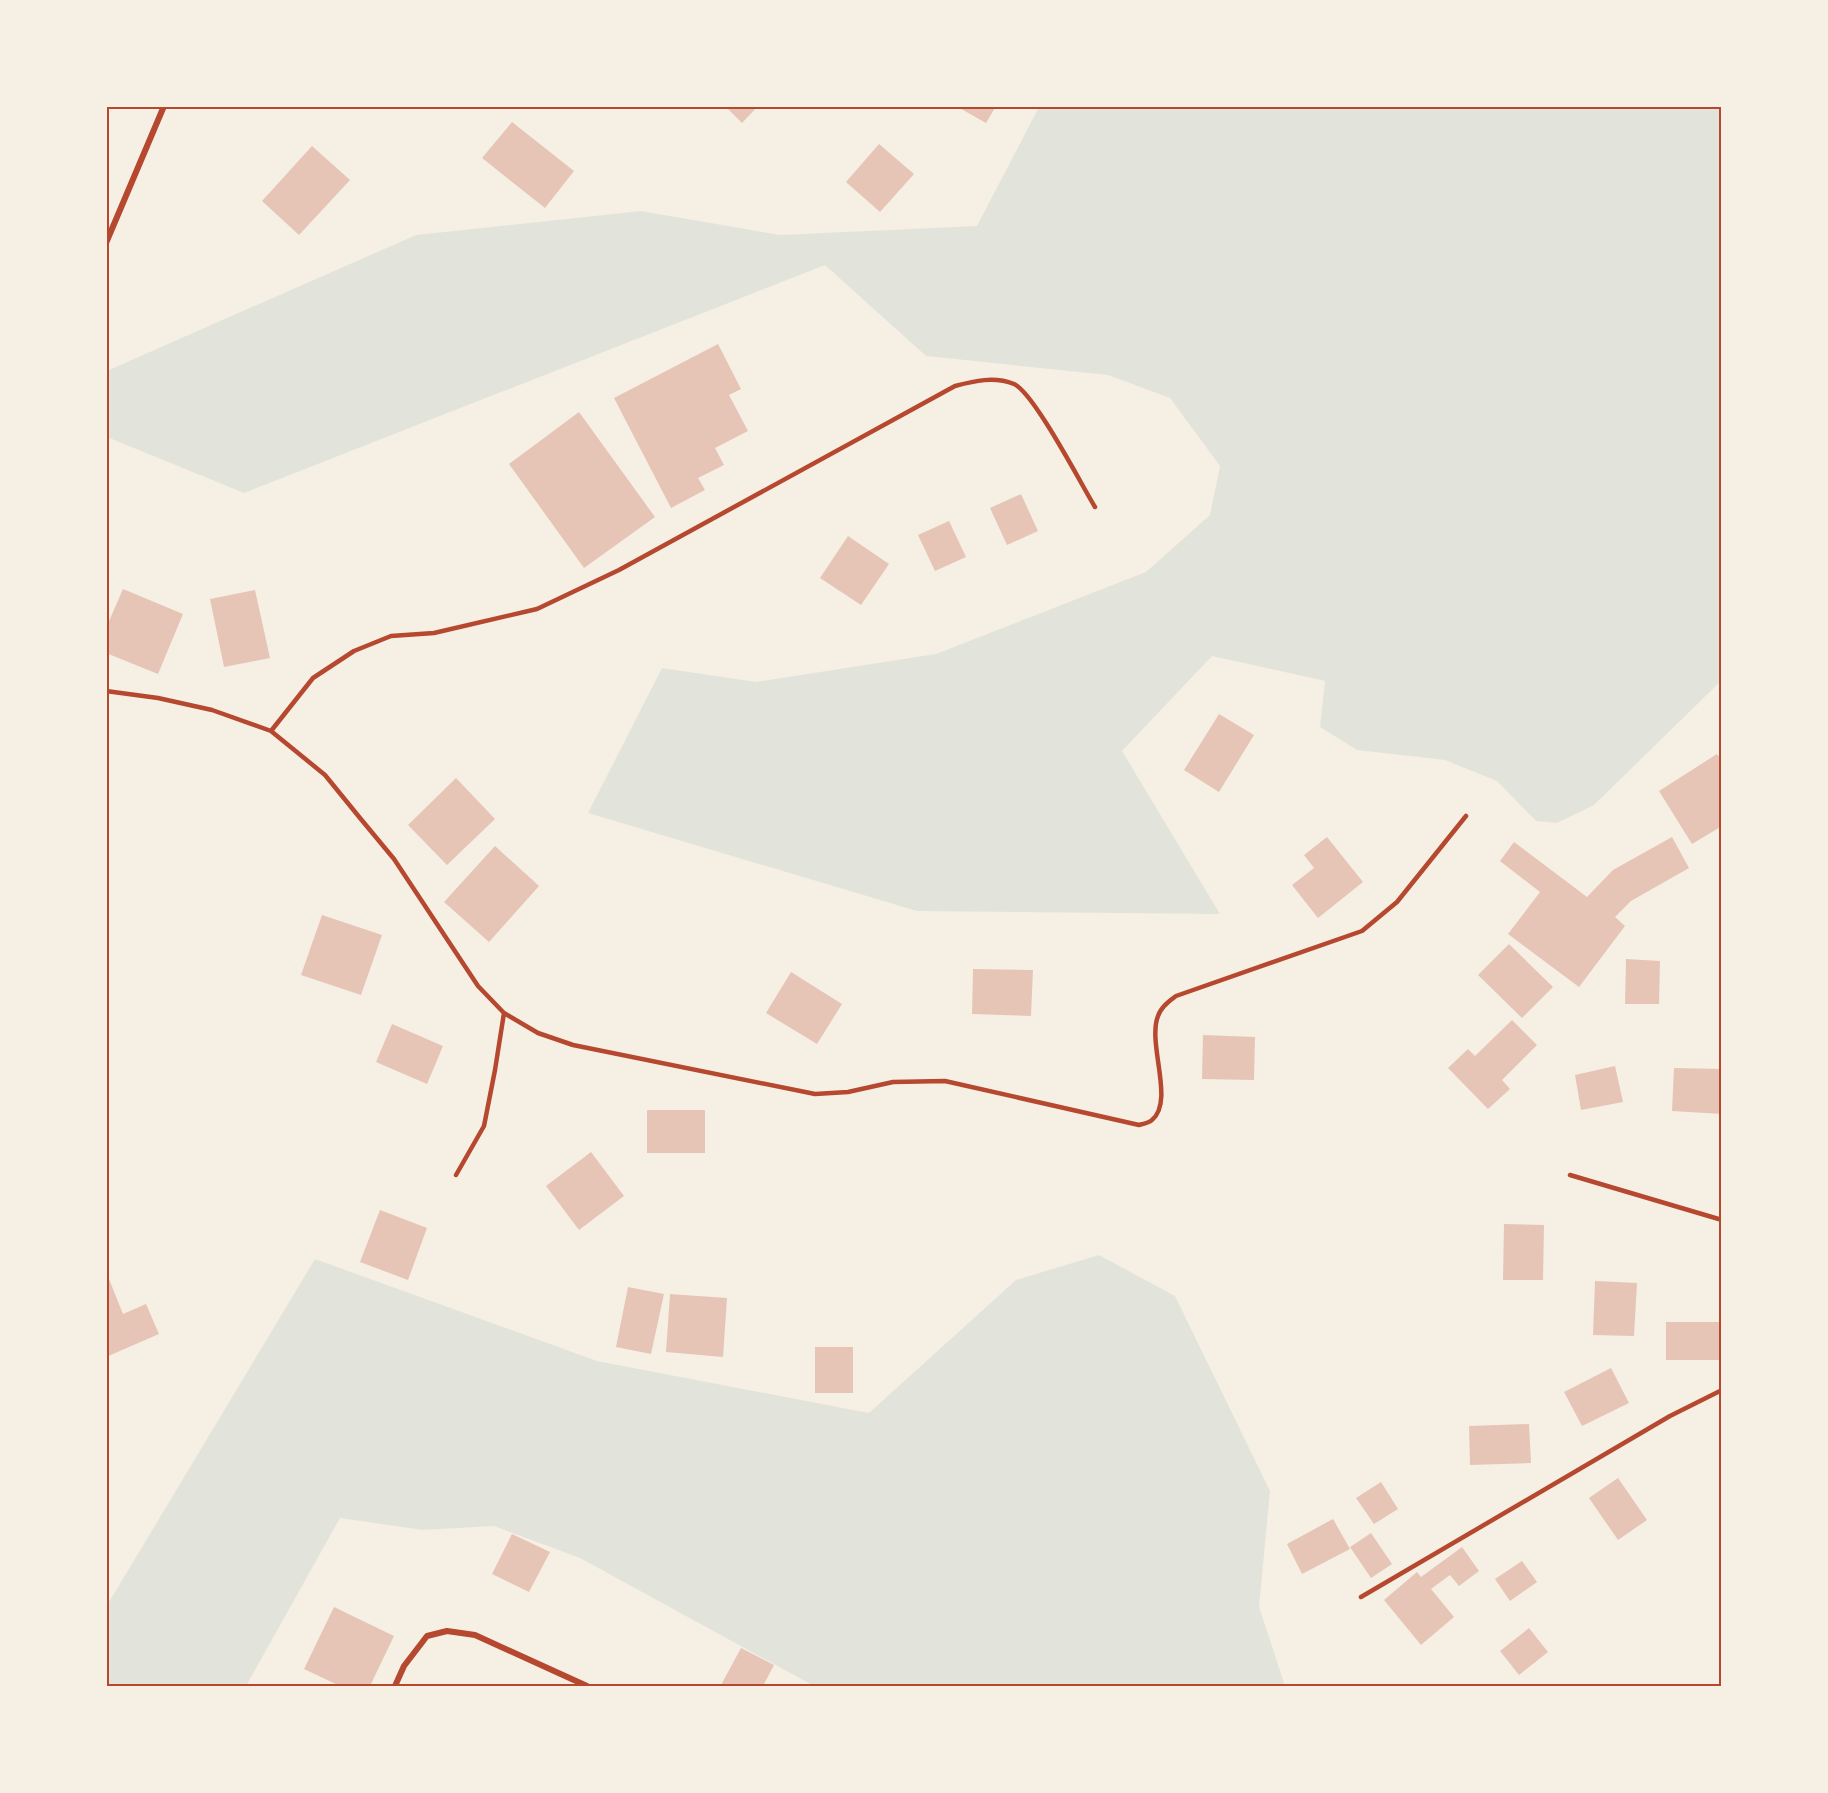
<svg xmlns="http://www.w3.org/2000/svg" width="1828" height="1793" font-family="Manrope,sans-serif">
  <rect width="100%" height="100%" fill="#f6efe4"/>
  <path fill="#e2e4dc" d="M1039,107H1721V681L1594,805L1557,823L1536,821L1497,781L1445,760L1357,750L1320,727L1325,681L1212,656L1122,751L1220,914L917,911L588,813L662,668L756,682L936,654L1146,572L1210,515L1220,466L1170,398L1108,375L926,356L825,265L244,493L107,437L109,370L416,235L641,211L780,235L977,226Z
    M1099,1255L1175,1296L1270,1491L1259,1607L1285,1686H814L580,1558L494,1526L423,1530L340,1518L246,1686H107L106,1607L315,1259L597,1361L869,1413L1016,1280Z"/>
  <path fill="#e6c5b7" d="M725,106H758L742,123Z
    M956,106H996L986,123Z
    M512,122L574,171L545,208L482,158Z
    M879,144L914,174L880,212L846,182Z
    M312,146L350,180L299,235L262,201Z
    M718,344L741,389L729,395L748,431L715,448L724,465L698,478L705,490L671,508L614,398Z
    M579,412L655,517L584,568L509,464Z
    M1021,494L1038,531L1007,545L990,508Z
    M949,521L966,557L935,571L918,535Z
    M848,536L889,564L861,605L820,578Z
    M123,589L183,614L158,674L106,653V628Z
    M255,590L270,658L224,667L210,599Z
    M1219,714L1254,735L1219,792L1184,770Z
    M1717,754L1722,761V826L1692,844L1659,791Z
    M456,778L495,819L447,865L408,825Z
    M1327,837L1363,882L1318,918L1292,885L1314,868L1304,855Z
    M1672,837L1689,868L1631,901L1615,917L1625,926L1579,987L1508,934L1540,892L1500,861L1514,842L1587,897L1613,870Z
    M495,846L539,886L489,942L444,902Z
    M322,915L382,935L361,995L301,975Z
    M1509,944L1553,987L1522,1018L1478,975Z
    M1626,959L1660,961L1659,1004H1625Z
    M973,969L1033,970L1031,1016L972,1014Z
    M791,972L842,1004L817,1044L766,1013Z
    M1512,1020L1537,1045L1502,1080L1510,1089L1488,1109L1448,1068L1468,1049L1475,1056Z
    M392,1024L443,1046L427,1084L376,1062Z
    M1203,1035L1255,1037L1254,1080L1202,1079Z
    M1615,1066L1623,1102L1581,1110L1575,1075Z
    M1674,1068L1722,1069V1114L1672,1111Z
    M647,1110H705V1153H647Z
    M591,1152L624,1196L579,1230L546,1186Z
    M380,1210L427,1228L408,1280L360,1262Z
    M1504,1224L1544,1225L1543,1280H1503Z
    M109,1279L123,1314L146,1304L159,1334L106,1357V1280Z
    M1595,1281L1637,1283L1634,1336L1593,1335Z
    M628,1287L664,1294L651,1354L616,1347Z
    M670,1294L727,1298L723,1357L666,1352Z
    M1666,1322H1722V1360H1666Z
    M815,1347H853V1393H815Z
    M1611,1368L1629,1403L1582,1426L1564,1392Z
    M1529,1424L1531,1463L1470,1465L1469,1426Z
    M1618,1478L1647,1520L1618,1540L1589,1498Z
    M1381,1482L1398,1509L1374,1524L1356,1498Z
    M1333,1519L1350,1549L1302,1574L1287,1544Z
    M1371,1533L1392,1564L1371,1578L1350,1547Z
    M512,1534L550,1552L529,1592L492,1574Z
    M1462,1547L1479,1571L1459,1586L1450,1575L1431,1589L1454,1617L1421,1645L1384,1600L1417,1572L1421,1577Z
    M1522,1561L1537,1582L1510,1601L1495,1579Z
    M334,1607L394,1636L370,1686H340L304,1669Z
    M1529,1628L1548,1652L1519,1675L1500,1651Z
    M741,1648L774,1665L763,1686L721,1685Z"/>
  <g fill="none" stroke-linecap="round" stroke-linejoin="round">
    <path stroke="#b5482f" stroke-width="4.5" d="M106,691L158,698L212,710L271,731L325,775L360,818L394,859L478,986L504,1013L538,1033L573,1045L815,1094L848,1092L893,1082L945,1081L1139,1125C1143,1124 1149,1123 1152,1120C1175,1101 1147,1044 1158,1016C1161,1007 1169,1001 1176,996L1362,931L1397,902L1466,816
      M271,731L313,678L354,651L391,636L434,633L537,609L619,570L955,386C974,381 994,376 1014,384C1034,393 1081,484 1095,507
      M456,1175L484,1126L495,1070L504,1013
      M1570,1175L1722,1220
      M1361,1597L1670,1416L1722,1390"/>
    <path stroke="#b5482f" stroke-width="6" d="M106,243L164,106
      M395,1686L404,1666L427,1636L447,1631L475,1635L587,1686"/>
  </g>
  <rect width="1828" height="1793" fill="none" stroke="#f6efe4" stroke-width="216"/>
  <rect x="108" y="108" width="1612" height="1577" fill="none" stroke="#b5482f" stroke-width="2"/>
</svg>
